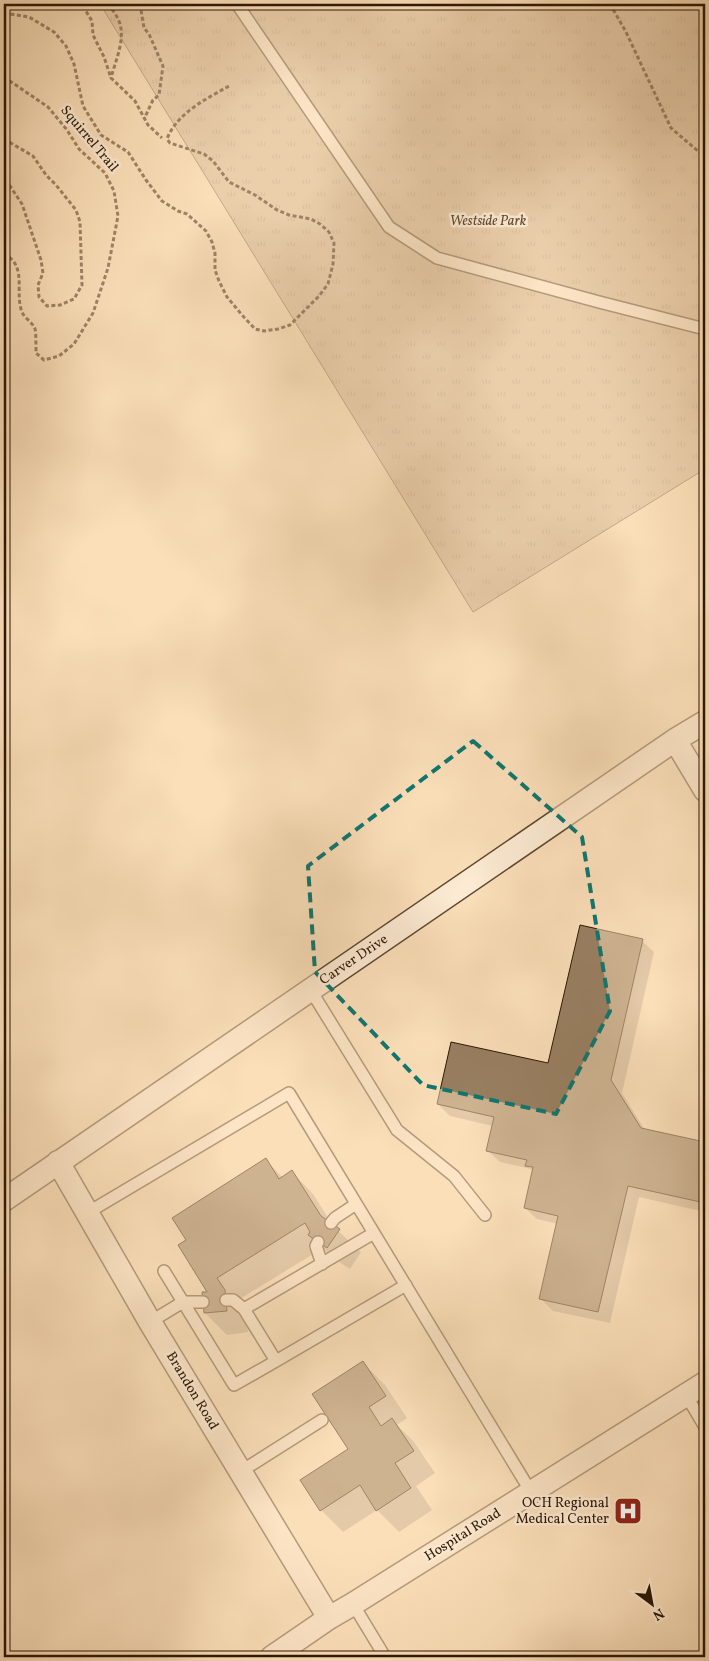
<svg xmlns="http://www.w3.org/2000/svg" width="709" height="1661" font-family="Vollkorn,serif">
  <defs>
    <pattern id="grass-tufts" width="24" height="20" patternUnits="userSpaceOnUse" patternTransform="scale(1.25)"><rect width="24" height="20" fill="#d8bd9a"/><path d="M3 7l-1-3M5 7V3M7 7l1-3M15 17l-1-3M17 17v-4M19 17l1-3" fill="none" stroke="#baa283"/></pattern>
  </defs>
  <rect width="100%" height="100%" fill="#fbdfb9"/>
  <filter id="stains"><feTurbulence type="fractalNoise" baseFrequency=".004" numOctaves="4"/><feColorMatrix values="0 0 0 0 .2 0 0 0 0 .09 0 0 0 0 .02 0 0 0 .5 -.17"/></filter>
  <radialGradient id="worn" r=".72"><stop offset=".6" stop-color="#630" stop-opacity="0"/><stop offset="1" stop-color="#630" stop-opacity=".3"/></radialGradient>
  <path fill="url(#grass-tufts)" stroke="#826a4e" d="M100,4H705V469L473,612Z"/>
  <path fill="#0003" d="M642,941L654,952L622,1093L645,1130L705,1144V1212L639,1197L610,1323L553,1311L541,1299L558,1224L537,1219L525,1208L534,1172L531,1169L500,1162L488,1151L493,1126L450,1116L438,1104L549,1065Z
    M266,1160L283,1178L292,1172L313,1194L334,1227L361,1252L350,1269L331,1257L323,1248L238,1300L246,1314L248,1332L227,1335L205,1313L210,1293L188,1240Z
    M363,1363L385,1385L407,1418L397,1425L414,1442L435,1473L416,1486L432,1510L399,1532L377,1510L343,1532L321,1510L350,1449Z"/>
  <path fill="#987f61" stroke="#2d1702" d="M580,925L643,939L611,1080L641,1128L705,1142V1203L628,1186L598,1312L539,1299L558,1216L524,1208L533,1167L525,1166L527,1160L486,1151L494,1117L437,1104L451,1042L548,1063Z
    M266,1158L279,1179L292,1170L321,1216L340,1229L327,1248L308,1235L310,1232L305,1223L217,1278L225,1290L227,1311L204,1313L202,1292H207L178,1245L186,1240L172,1218Z
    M363,1361L386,1396L369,1407L381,1426L392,1418L414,1451L395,1463L411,1488L376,1511L360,1485L320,1511L300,1480L348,1449L312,1394Z"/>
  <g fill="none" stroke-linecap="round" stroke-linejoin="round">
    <defs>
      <path id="service" d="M237,4L389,227L437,258L599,302L705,329
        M310,989L397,1130L454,1176L485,1215
        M87,1213L289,1093L531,1492
        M331,1223L335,1218L356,1204
        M318,1242L316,1246L322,1264
        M164,1271L234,1385L276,1361
        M226,1300H233L244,1309L276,1361L406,1285
        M244,1309L374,1233
        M150,1322L183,1302H203
        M686,1395L705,1427
        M240,1472L322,1420
        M353,1604L385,1657"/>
      <path id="minor" d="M675,740L705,790
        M58,1162L150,1322L329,1618
        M4,1200L675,740L705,722
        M272,1657L329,1618L353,1604L705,1383"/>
    </defs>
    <use href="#service" stroke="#604930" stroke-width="14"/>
    <use href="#minor" stroke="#604930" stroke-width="25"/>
    <path stroke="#2d1702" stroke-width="3" stroke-dasharray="4 2.5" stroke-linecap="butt" d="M76,4L84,8L92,21L93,35L104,57L111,78L135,101L148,125L162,138
      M108,4C112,9 118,17 120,24C125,41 115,62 111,78
      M140,4L144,28L149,34L163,66L159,95L153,100L145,117
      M610,4L626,32L671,128L705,157
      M4,13L29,17L54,32L66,46L74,64L83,106L101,135L128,152L146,180L162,201L178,211L187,214L206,231L212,242L215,253V270L219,281L227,297L242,315L255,329L264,331L278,329L290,325L319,296L328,284L333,264L334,243L329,232L320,224L311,219L289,215L277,210L255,195L229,182L213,161L204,154L170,143L167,139C177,113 206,99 229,86
      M4,77L48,107L67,130L79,149L105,173L114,191L118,216L108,268L93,313L74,344L59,356L44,360L36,353C36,347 36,332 35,329C33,323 26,319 23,314C13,295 29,266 4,254
      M4,139L33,156L46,175L56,185L76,210L80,222L82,285L74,299L60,305L47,306L39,297L38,285L43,273L41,260L22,204L4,177"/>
    <use href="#service" stroke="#fcead2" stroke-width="11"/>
    <use href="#minor" stroke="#fcead2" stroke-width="22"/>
  </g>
  <path d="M0 0H709V1661H0ZM473,741L582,837L610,1011L556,1114L423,1085L315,972L308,866Z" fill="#fbdfb9" fill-opacity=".55" fill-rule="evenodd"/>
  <path fill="none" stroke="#0f766e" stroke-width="4" stroke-dasharray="10 6" stroke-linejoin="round" d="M473,741L582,837L610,1011L556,1114L423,1085L315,972L308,866Z"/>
  <defs>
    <symbol id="hospital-square" viewBox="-11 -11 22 22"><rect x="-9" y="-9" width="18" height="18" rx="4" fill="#8f2418" stroke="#fcead2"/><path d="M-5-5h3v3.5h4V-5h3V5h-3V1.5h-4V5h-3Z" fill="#fff"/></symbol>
  </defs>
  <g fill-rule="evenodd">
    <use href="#hospital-square" x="612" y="1495" width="32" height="32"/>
  </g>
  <g text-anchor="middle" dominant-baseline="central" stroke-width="5" stroke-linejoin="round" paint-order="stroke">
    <g font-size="14" fill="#2d1702" stroke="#fcead2">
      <text transform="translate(89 139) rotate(50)">Squirrel Trail</text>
      <text transform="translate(354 960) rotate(-34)">Carver Drive</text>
      <text transform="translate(192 1391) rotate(59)">Brandon Road</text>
      <text transform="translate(463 1535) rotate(-32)">Hospital Road</text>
    </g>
    <g font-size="14" font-style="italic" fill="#604930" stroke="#fcead2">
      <text x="488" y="221">Westside Park</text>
    </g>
    <g font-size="14" fill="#2d1702" stroke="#fcead2" text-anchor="end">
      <text x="609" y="1503">OCH Regional<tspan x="609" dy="16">Medical Center</tspan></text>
    </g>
  </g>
  <rect width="709" height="1661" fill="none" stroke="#fbdfb9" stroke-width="20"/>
  <rect x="5" y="5" width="699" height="1651" fill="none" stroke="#2d1702" stroke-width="2.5"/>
  <rect x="10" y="10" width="689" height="1641" fill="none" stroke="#2d1702"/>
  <g transform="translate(652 1604) rotate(148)" stroke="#fcead2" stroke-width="4" paint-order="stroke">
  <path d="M0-4L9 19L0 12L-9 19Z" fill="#2d1702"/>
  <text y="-8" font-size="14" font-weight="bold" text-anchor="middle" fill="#2d1702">N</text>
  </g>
  <rect width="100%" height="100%" filter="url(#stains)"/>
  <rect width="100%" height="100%" fill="url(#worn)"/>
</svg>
